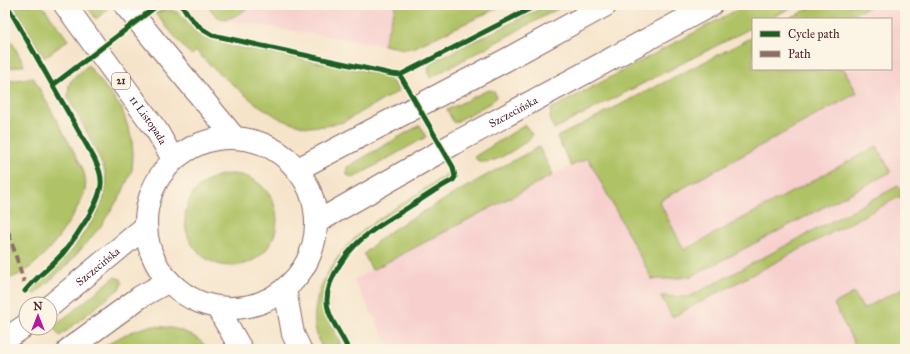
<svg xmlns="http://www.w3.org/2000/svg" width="910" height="354" font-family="'IM FELL Great Primer',serif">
  <rect width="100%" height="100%" fill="#fcf5e5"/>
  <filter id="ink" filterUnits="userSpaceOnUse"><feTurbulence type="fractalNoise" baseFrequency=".025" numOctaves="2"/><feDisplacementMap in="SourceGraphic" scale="8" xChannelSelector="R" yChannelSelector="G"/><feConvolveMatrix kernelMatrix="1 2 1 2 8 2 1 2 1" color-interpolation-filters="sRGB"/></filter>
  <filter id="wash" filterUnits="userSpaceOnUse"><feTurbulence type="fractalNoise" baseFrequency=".012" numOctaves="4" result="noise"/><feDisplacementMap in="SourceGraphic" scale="16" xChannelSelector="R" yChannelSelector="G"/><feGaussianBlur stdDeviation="0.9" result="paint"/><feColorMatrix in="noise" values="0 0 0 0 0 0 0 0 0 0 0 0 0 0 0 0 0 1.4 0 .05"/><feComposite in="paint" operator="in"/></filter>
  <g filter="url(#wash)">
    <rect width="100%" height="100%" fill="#f6e4ca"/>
    <path fill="#f7d0ce" d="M208,5H396L383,45L220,19L216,16Z
      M872,5H905V349H391L353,280L571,166L753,68V69H891V19H845Z"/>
    <path fill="#afc265" stroke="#7c7048" d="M14,5H42L68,40L44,58Z
      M86,5H104L107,10L96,19Z
      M208,5H253C236,15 221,30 208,5Z
      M396,5H504L415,47L405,49L383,45Z
      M548,5H565L430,78C427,70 428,67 434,61Z
      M746,5H796L769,19H753V27L554,129L550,118L551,109Z
      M816,5H872L845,19H788Z
      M165,10C168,10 172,10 174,11C187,15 190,31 201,37C209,41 218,41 225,45L382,74L391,80L399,91L343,122L326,126L307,127L282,120L255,103L214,69L196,51L192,55L186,50L155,13Z
      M5,29L24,65L5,69Z
      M753,37V69H844L857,93L659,201L684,250L877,146L891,172L692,276L671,279H652L588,158L571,166L557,137Z
      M88,65L122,109L132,139L133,155L132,170L122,193L101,226L69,263L34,295L32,293L33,287L57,266L70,253L97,213L104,197L106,184L105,171L88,134L68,98L69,85L71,81Z
      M33,77L80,163C84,171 87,180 85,190C84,198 77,207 73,215C58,240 35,272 5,280V82Z
      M491,90L495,92L496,98L492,102L454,123L447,110L486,91Z
      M420,125L426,137L353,178L347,175V167Z
      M525,125L532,134L531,138C519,146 486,173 474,157Z
      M539,147L553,175L372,270L364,254C382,234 408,220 432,207C467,186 502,166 539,147Z
      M185 220a46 46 0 1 1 92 0a46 46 0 1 1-92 0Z
      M447,174L450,178L375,225L357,240L334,268L324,288L322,307L340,342V349H323C297,304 337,249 373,223C397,206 423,191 447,174Z
      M898,186L903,195L672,317L661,296L689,297Z
      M115,277L121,279L122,283L120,288L60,336L53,327Z
      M905,287V349H857L834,304L854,293L863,309Z
      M151,326C175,327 192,331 209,349H102C117,337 133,330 151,326Z"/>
  </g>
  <g filter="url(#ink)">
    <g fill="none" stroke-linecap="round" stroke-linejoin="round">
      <defs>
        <g id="minor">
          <path d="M298,169L504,61L606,5"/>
          <path id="s1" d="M317,222L455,143L711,5"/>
        </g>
        <g id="major">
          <path id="s2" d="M65,5L157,131L173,159"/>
          <path d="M125,5L234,137"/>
          <circle cx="231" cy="223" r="85"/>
          <path d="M285,289L293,334L300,349"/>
          <path id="s3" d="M50,306L145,227"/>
          <path d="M217,307L241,349"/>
          <path d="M5,340L26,325"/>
          <path d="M69,349L140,297L169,281"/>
        </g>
      </defs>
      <use href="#minor" stroke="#866463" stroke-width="24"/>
      <use href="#major" stroke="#866463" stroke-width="24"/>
      <use href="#minor" stroke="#fff" stroke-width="22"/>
      <use href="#major" stroke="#fff" stroke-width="22"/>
      <path stroke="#8d6e63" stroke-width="4" stroke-dasharray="8 4" stroke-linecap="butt" d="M5,221L24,282"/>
      <defs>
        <path id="cycleway" d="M7,5L94,158C98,167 102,175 101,185C99,204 76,237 64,252C52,266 36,277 25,291
          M182,5C189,18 198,28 212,35L392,74L400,75L537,5
          M53,85L158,5
          M348,349C342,334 328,319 327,302C326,278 349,248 368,234C382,223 397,215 412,205C425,197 439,187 453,180L455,177L453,167L400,75"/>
      </defs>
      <use href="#cycleway" stroke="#fcf5e5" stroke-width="8"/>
      <use href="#cycleway" stroke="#1b5e20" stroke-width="5"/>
    </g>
  </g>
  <g text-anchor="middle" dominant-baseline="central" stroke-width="3.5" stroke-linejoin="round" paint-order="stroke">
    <rect fill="#fcf5e5" stroke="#7f5f63" stroke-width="1" x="112" y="73" width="18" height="16" rx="3"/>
    <g font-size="10" font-weight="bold" fill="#4a1f2b">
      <text x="121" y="81">21</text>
    </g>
    <g font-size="11" fill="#4a1f2b" stroke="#fcf5e5">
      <text stroke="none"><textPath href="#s1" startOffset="225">Szczecińska</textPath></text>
      <text stroke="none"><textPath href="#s2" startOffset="142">11 Listopada</textPath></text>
      <text stroke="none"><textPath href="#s3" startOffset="62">Szczecińska</textPath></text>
    </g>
  </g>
  <rect width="910" height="354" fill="none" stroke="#fcf5e5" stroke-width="20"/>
  <rect x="752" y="18" width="140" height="52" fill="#fcf5e5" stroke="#b59f9b"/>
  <rect x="760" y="31" width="20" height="6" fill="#1b5e20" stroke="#b59f9b"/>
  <text x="788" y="38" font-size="12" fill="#4a1f2b">Cycle path</text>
  <rect x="760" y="51" width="20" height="6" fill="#8d6e63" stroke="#b59f9b"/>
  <text x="788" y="58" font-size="12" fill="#4a1f2b">Path</text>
  <g transform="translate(38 316)"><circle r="19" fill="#fcf5e5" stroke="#b59f9b"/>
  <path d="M0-3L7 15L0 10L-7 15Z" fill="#b5179e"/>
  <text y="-6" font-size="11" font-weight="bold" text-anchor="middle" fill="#4a1f2b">N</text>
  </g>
</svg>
